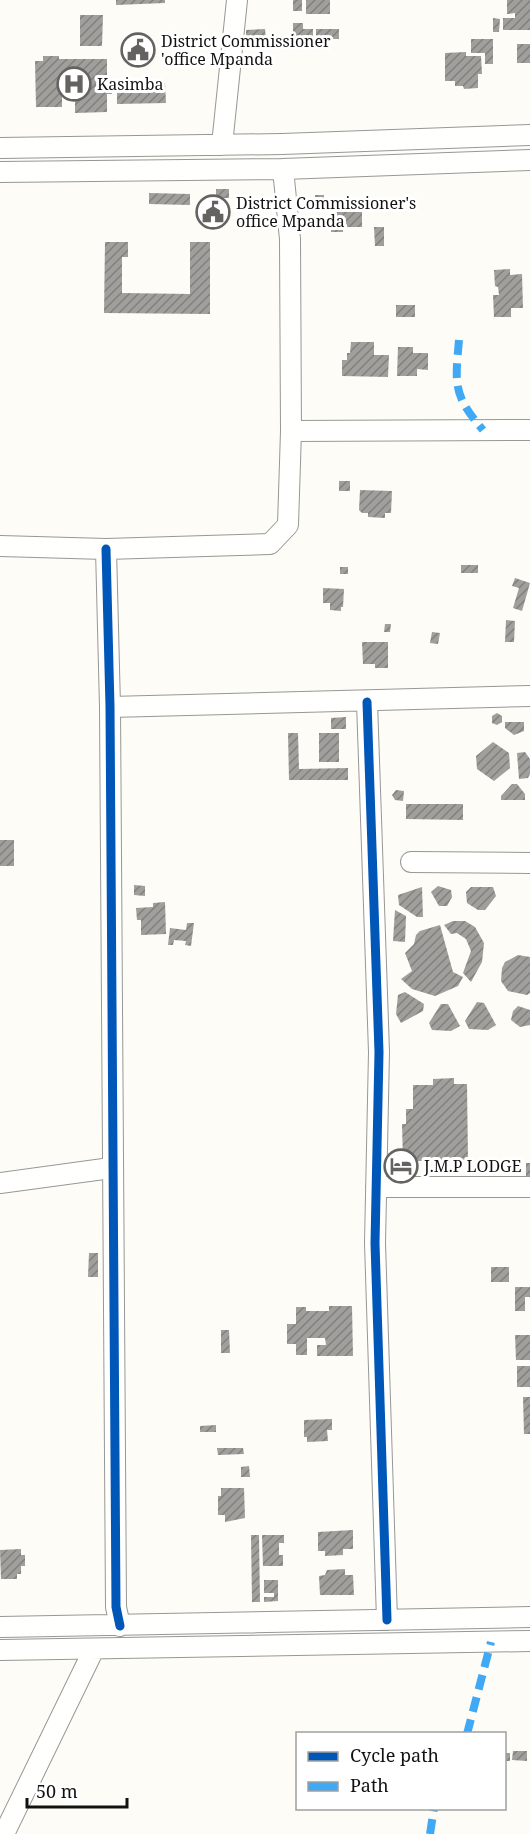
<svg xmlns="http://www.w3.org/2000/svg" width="530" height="1834" font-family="'Noto Serif',serif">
  <defs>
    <pattern id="building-hatch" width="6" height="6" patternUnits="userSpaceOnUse" patternTransform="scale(1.5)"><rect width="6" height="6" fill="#a19f9c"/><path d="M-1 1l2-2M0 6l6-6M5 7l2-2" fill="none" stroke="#82807e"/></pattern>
  </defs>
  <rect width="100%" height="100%" fill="#fdfcf7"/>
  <path fill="url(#building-hatch)" d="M116,0H165V3L116,5Z
    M293,0H302V11H293Z
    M306,0H330V14H306Z
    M507,0H530V30H503V18H515V13L507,14Z
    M80,15H103L102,46H80Z
    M493,18L500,19L499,32H493Z
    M293,23H303V29H313V40H293Z
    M265,29L266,41H246V30Z
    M316,29H339V39H316Z
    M471,39H493V64H485V53H471Z
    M517,44H530V63H517Z
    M466,52V56H481L482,74H478V88L464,89L463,86H455V81H445V53Z
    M43,56H59V59H107V79H111L112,94H107V112L75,113V89H62V107H36L35,61H43Z
    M165,83L166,103L117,104V85Z
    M216,189H229V198H216Z
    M149,193L190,194V205L149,204Z
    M315,195H324V204H315Z
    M331,212H362V227H343V232H331Z
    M374,227H384V246H375Z
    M105,242H128V257H122V293L190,294V242H210V314L104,313Z
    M510,269V275L522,274L523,308H511V317H494L493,295H499L498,287L495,286L494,270Z
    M396,305H415V317H396Z
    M351,342H374V355H389L388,377L342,376V360H347V353H350Z
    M398,347H413V353H428V370L417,369V376H397Z
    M339,481H350V491H339Z
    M360,490L392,491L391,513H385V518L368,517V513H362L359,510Z
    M461,565H478V573H461Z
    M340,567H348V574H340Z
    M515,578L530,583L522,611L513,608L519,588L512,586Z
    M323,588L344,589L343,607H341V611L330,610V603H323Z
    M506,620L515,621L514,642H505Z
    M385,624H391L390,632H384Z
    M432,632L440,633L438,644L430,643Z
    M362,642H388V668H375V664H363Z
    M497,713L502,716V722L497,725L492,723V716Z
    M346,717V729H331V718Z
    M505,722H524V731L514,735L505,728Z
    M288,733H298L299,769L348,768V780H289Z
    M319,733H339V762H319Z
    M493,742L509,753L510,768L494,781L477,769L476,756Z
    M525,752L530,759V774L528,778L519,779L517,753Z
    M512,784H517L525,794V800H501V796Z
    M396,790L404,791L403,801L395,800L392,795Z
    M406,804H463V820L406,819Z
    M0,840H14V866H0Z
    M134,885L145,886V896L134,895Z
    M438,886L451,890L452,897L447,906H439L431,892Z
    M422,887L423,917H417L399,905L398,895Z
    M471,887H493L496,896L485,910H478L467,903L466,892Z
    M165,902L166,934L141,935V920H137L136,908L153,907V903Z
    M395,910L406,916L405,942L393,941Z
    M453,921H465L475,927L484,943L482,962L471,982L463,973L471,951L466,939L457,933L451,934L444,925Z
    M187,923H194L191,946L185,945L186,941L174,940L173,945H168L170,928L186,930Z
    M440,925L453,972L463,977L458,986L435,996L412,989L401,979L412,971L405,953L414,944L416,935L420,931Z
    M518,955L530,957V993L527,995L508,991L501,981L502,968L505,962Z
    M405,992L424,1004L423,1011L401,1023L396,1014L398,995Z
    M477,1002L484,1003L496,1025L488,1030L469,1029L465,1021Z
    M441,1004H448L460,1026L451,1031L432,1030L429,1023Z
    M518,1006L530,1010V1025L520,1027L511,1020L513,1011Z
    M454,1078V1084H467L468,1161H403L402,1124H406V1109H413V1085H433V1079Z
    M526,1163H530V1176H526Z
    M89,1253H98V1277H88Z
    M491,1267H509V1282H491Z
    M515,1287H530V1297H525V1311H515Z
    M329,1306H352L353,1356H317V1345H326L325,1338H307V1355H296V1344H287V1324H296V1307H306V1311H329Z
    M221,1330H229L230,1353H221Z
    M515,1335H530V1360H516Z
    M517,1366H530V1387H517Z
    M523,1397H530V1434H524Z
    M332,1419V1430H327L328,1441L307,1442V1437H304V1420Z
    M216,1425V1432H200V1426Z
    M217,1448H243L244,1454L218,1455Z
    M249,1466L250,1477H241V1467Z
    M221,1488H244L245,1518L225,1522V1515H218V1496H221Z
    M353,1530V1549H343V1555L325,1556V1551H318V1532Z
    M251,1535H259L260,1602H252Z
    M262,1535H284V1543H279V1555H283V1566H263Z
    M21,1549V1555H25V1566H21V1574H17V1579H1L0,1550Z
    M345,1569V1575H353L354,1595H320L319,1576L325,1575L327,1570Z
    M264,1580H278V1601L264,1602V1597H274V1593H264Z
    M513,1751H527V1761L512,1760Z
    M504,1753H510V1761H504Z"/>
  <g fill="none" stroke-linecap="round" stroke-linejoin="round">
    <defs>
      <path id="minor" d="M222,145L237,0
        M0,148L282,144L530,135
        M0,172L283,169L530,160
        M291,431L530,430
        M0,546L106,549L270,544L288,525L291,431L290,239L283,169
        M106,549L110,707L116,1607L120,1626
        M367,702L379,1052L375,1243L387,1620
        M110,707L530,696
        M411,862L530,863
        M0,1183L111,1168
        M376,1187H530
        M0,1627L530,1617
        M0,1650L530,1641
        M4,1834L94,1649"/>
    </defs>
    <use href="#minor" stroke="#979795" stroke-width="22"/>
    <use href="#minor" stroke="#fffffe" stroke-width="20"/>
    <path stroke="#3fa9f5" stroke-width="8" stroke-dasharray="15 8" stroke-linecap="butt" d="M459,340C455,385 453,395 483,430
      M467,1734L491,1642
      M430,1834L434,1808"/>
    <defs>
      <path id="cycleway" d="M106,549L110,707L116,1607L120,1626
        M367,702L379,1052L375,1243L387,1620"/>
    </defs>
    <use href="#cycleway" stroke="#fff" stroke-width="13"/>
    <use href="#cycleway" stroke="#0057b8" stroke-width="9"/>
  </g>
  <defs>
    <symbol id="civic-ring" viewBox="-11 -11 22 22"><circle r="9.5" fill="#fff" stroke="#646362" stroke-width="1.5"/><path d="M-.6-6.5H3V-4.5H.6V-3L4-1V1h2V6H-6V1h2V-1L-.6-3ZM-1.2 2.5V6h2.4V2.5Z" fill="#646362"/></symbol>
    <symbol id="hospital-ring" viewBox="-11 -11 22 22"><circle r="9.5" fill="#fff" stroke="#646362" stroke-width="1.5"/><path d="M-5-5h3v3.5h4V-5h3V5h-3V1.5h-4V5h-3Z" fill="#646362"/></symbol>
    <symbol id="hotel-ring" viewBox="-11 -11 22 22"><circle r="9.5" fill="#fff" stroke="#646362" stroke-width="1.5"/><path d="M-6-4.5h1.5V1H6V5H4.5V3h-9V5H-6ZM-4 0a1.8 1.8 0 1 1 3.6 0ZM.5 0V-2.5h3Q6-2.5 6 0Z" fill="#646362"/></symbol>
  </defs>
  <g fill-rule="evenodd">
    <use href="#civic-ring" x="119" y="31" width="38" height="38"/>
    <use href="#hospital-ring" x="55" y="65" width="38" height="38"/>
    <use href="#civic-ring" x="194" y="193" width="38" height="38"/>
    <use href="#hotel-ring" x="382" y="1147" width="38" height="38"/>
  </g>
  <g text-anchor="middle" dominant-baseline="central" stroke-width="6" stroke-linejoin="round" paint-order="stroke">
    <g font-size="16" fill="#111" stroke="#fff" text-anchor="start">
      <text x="161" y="41">District Commissioner<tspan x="161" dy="18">'office Mpanda</tspan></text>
      <text x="97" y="84">Kasimba</text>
      <text x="236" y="203">District Commissioner's<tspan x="236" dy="18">office Mpanda</tspan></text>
      <text x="424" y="1166">J.M.P LODGE</text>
    </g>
  </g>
  <rect x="296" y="1732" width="210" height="78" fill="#ffffff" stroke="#a0a0a0" stroke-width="1.5"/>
  <rect x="308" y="1752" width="30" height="9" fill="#0057b8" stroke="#a0a0a0" stroke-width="1.5"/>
  <text x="350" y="1762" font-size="18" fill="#111111">Cycle path</text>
  <rect x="308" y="1782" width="30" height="9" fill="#3fa9f5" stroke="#a0a0a0" stroke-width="1.5"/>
  <text x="350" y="1792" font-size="18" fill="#111111">Path</text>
  <path d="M27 1798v9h100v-9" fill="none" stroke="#111111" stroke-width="3"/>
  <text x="36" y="1798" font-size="18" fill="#111111" stroke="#ffffff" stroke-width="4.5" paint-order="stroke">50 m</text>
</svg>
